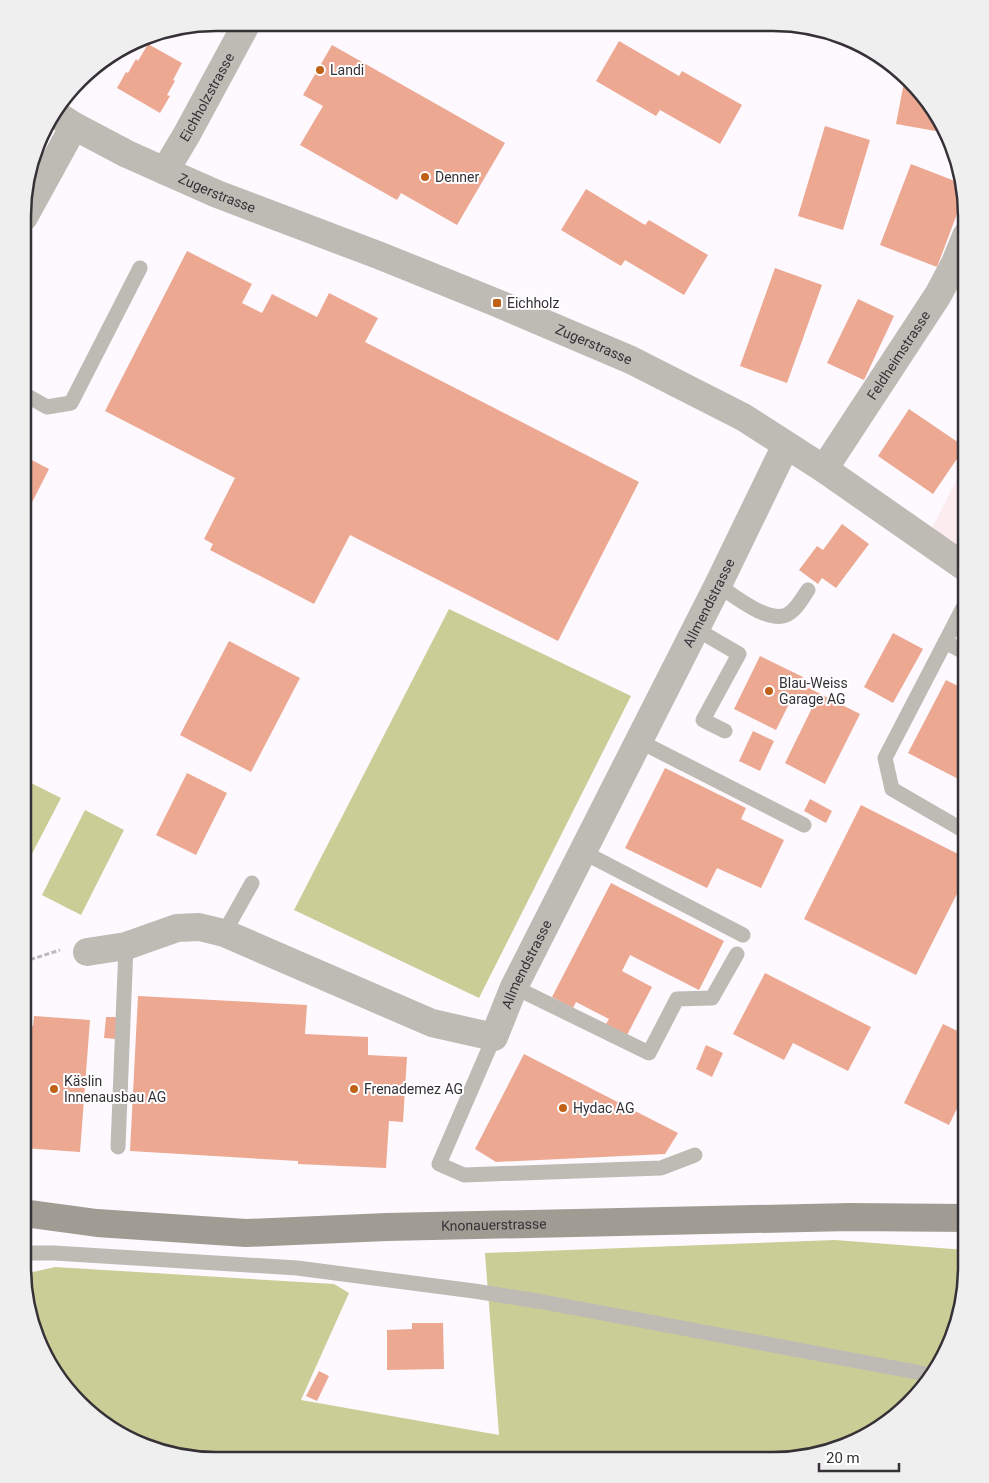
<svg xmlns="http://www.w3.org/2000/svg" width="989" height="1483" font-family="Roboto,sans-serif">
  <rect width="100%" height="100%" fill="#fdf9ff"/>
  <path fill="#fdecef" d="M966,461V568L926,540Z"/>
  <path fill="#cacd96" d="M449,609L631,696L479,998L294,910Z
    M23,779L61,798L23,871Z
    M85,810L124,830L81,915L42,895Z
    M835,1240L966,1250V1279L956,1329L927,1384L891,1420L847,1446L773,1460L191,1459L143,1446L99,1421L63,1385L37,1341L24,1274L55,1267L334,1284L349,1293L301,1400L499,1435L485,1253Z"/>
  <path fill="#eda892" d="M619,41L679,76L682,71L742,105L720,144L660,110L656,116L596,81Z
    M148,44L182,63L173,80L175,81L167,95L170,96L160,113L117,88L126,72L128,73L136,59L138,61Z
    M332,45L505,143L457,225L401,193L397,200L300,145L323,106L303,95Z
    M905,77L926,98L947,133L896,124Z
    M825,126L870,140L843,230L798,216Z
    M911,164L960,183L963,198L937,267L880,245Z
    M586,189L645,225L649,220L708,255L684,295L625,260L621,266L561,230Z
    M187,251L252,284L242,303L262,313L272,294L317,317L329,293L378,318L365,342L639,482L558,641L350,535L314,604L210,550L213,544L204,539L235,478L105,411Z
    M775,268L822,285L787,383L740,366Z
    M858,299L894,316L864,380L827,363Z
    M909,409L965,447L933,494L878,456Z
    M24,456L49,469L24,518Z
    M842,524L869,544L836,588L822,578L818,584L799,570L817,546L823,550Z
    M893,633L923,649L893,703L864,687Z
    M229,641L300,678L251,772L180,735Z
    M760,656L803,677L799,683L860,714L825,784L785,763L812,708L792,698L776,730L734,709Z
    M946,680L966,690V783L908,753Z
    M753,731L774,741L760,771L739,761Z
    M665,768L746,808L741,819L784,840L761,888L717,868L707,888L625,848Z
    M187,773L227,793L196,855L156,835Z
    M810,799L832,811L826,823L804,811Z
    M861,805L966,858V876L916,975L804,919Z
    M611,883L724,941L699,990L630,955L622,971L652,987L627,1035L606,1024L609,1019L576,1002L573,1008L552,997Z
    M765,973L871,1027L848,1071L793,1043L784,1060L733,1034Z
    M138,996L307,1005L305,1034L368,1037V1055L407,1057L403,1122L389,1121L386,1168L298,1164V1161L130,1151Z
    M34,1016L90,1020L80,1152L23,1148V1031L33,1026Z
    M106,1017H117L116,1039L104,1038Z
    M943,1024L966,1035V1100L962,1098L949,1125L904,1103Z
    M706,1045L723,1053L712,1077L696,1069Z
    M524,1054L678,1133L665,1154L496,1162L475,1149Z
    M412,1323H443L444,1369L387,1370V1330L412,1329Z
    M319,1371L329,1376L317,1401L306,1396Z"/>
  <g fill="none" stroke-linecap="round" stroke-linejoin="round">
    <path stroke="#bcb8be" stroke-width="3" stroke-dasharray="5 2.5" stroke-linecap="butt" d="M23,962L60,950"/>
    <path stroke="#bebbb5" stroke-width="15" d="M24,394L47,407L71,403L140,268
      M718,585C734,596 773,628 791,612C798,607 803,597 808,590
      M696,629L739,654L703,720L725,731
      M945,642L966,653
      M639,741L804,825
      M966,827L961,829L892,789L885,758L966,602
      M583,852L743,935
      M224,933L252,883
      M514,987L649,1053L677,999L712,998L737,954
      M494,1037L439,1164L464,1175L661,1168L695,1155
      M118,1147L126,946
      M23,1256L30,1253H54L297,1268L474,1291L538,1301L932,1375"/>
    <g stroke="#bebbb5" stroke-width="28">
      <path id="s1" d="M54,113L74,126L127,154L217,194L378,255L497,303L631,360L743,417L824,469L966,568"/>
      <path id="s2" d="M165,171L187,134L247,23"/>
      <path d="M24,217L74,126"/>
      <path id="s3" d="M824,469L938,295L955,263L966,236"/>
      <path id="s4" d="M87,952L126,946L177,928L199,927L224,933L432,1023L494,1037L514,987L718,585L786,445"/>
    </g>
    <path stroke="#a19c93" stroke-width="28" id="s5" d="M23,1213L97,1223L246,1233L387,1227L850,1217L966,1218"/>
  </g>
  <g fill="#bf6117" stroke="#fff" stroke-width="2">
    <circle cx="320" cy="70" r="5"/>
    <circle cx="425" cy="177" r="5"/>
    <rect x="492" y="298" width="10" height="10" rx="2.5"/>
    <circle cx="769" cy="691" r="5"/>
    <circle cx="54" cy="1089" r="5"/>
    <circle cx="354" cy="1089" r="5"/>
    <circle cx="563" cy="1108" r="5"/>
  </g>
  <g text-anchor="middle" dominant-baseline="central" stroke-width="4" stroke-linejoin="round" paint-order="stroke">
    <g font-size="14" fill="#353137" stroke="#fff" text-anchor="start">
      <text x="330" y="70">Landi</text>
      <text x="435" y="177">Denner</text>
      <text x="507" y="303">Eichholz</text>
      <text x="779" y="683">Blau-Weiss<tspan x="779" dy="16">Garage AG</tspan></text>
      <text x="64" y="1081">Käslin<tspan x="64" dy="16">Innenausbau AG</tspan></text>
      <text x="364" y="1089">Frenademez AG</text>
      <text x="573" y="1108">Hydac AG</text>
    </g>
    <g font-size="14" fill="#353137" stroke="#fff">
      <text stroke="none"><textPath href="#s2" startOffset="85">Eichholzstrasse</textPath></text>
      <text stroke="none"><textPath href="#s1" startOffset="182">Zugerstrasse</textPath></text>
      <text stroke="none"><textPath href="#s1" startOffset="588">Zugerstrasse</textPath></text>
      <text stroke="none"><textPath href="#s3" startOffset="136">Feldheimstrasse</textPath></text>
      <text stroke="none"><textPath href="#s4" startOffset="916">Allmendstrasse</textPath></text>
      <text stroke="none"><textPath href="#s4" startOffset="511">Allmendstrasse</textPath></text>
      <text stroke="none"><textPath href="#s5" startOffset="472">Knonauerstrasse</textPath></text>
    </g>
  </g>
  <path d="M0 0H989V1483H0ZM216 31H773A185 185 0 0 1 958 216V1267A185 185 0 0 1 773 1452H216A185 185 0 0 1 31 1267V216A185 185 0 0 1 216 31Z" fill="#efefef" fill-rule="evenodd"/>
  <path fill="none" stroke="#353137" stroke-width="2.5" d="M216 31H773A185 185 0 0 1 958 216V1267A185 185 0 0 1 773 1452H216A185 185 0 0 1 31 1267V216A185 185 0 0 1 216 31Z"/>
  <path d="M819 1463v8h80v-8" fill="none" stroke="#353137" stroke-width="2.5"/>
  <text x="826" y="1463" font-size="15" fill="#353137" stroke="#ffffff" stroke-width="4" paint-order="stroke">20 m</text>
</svg>
